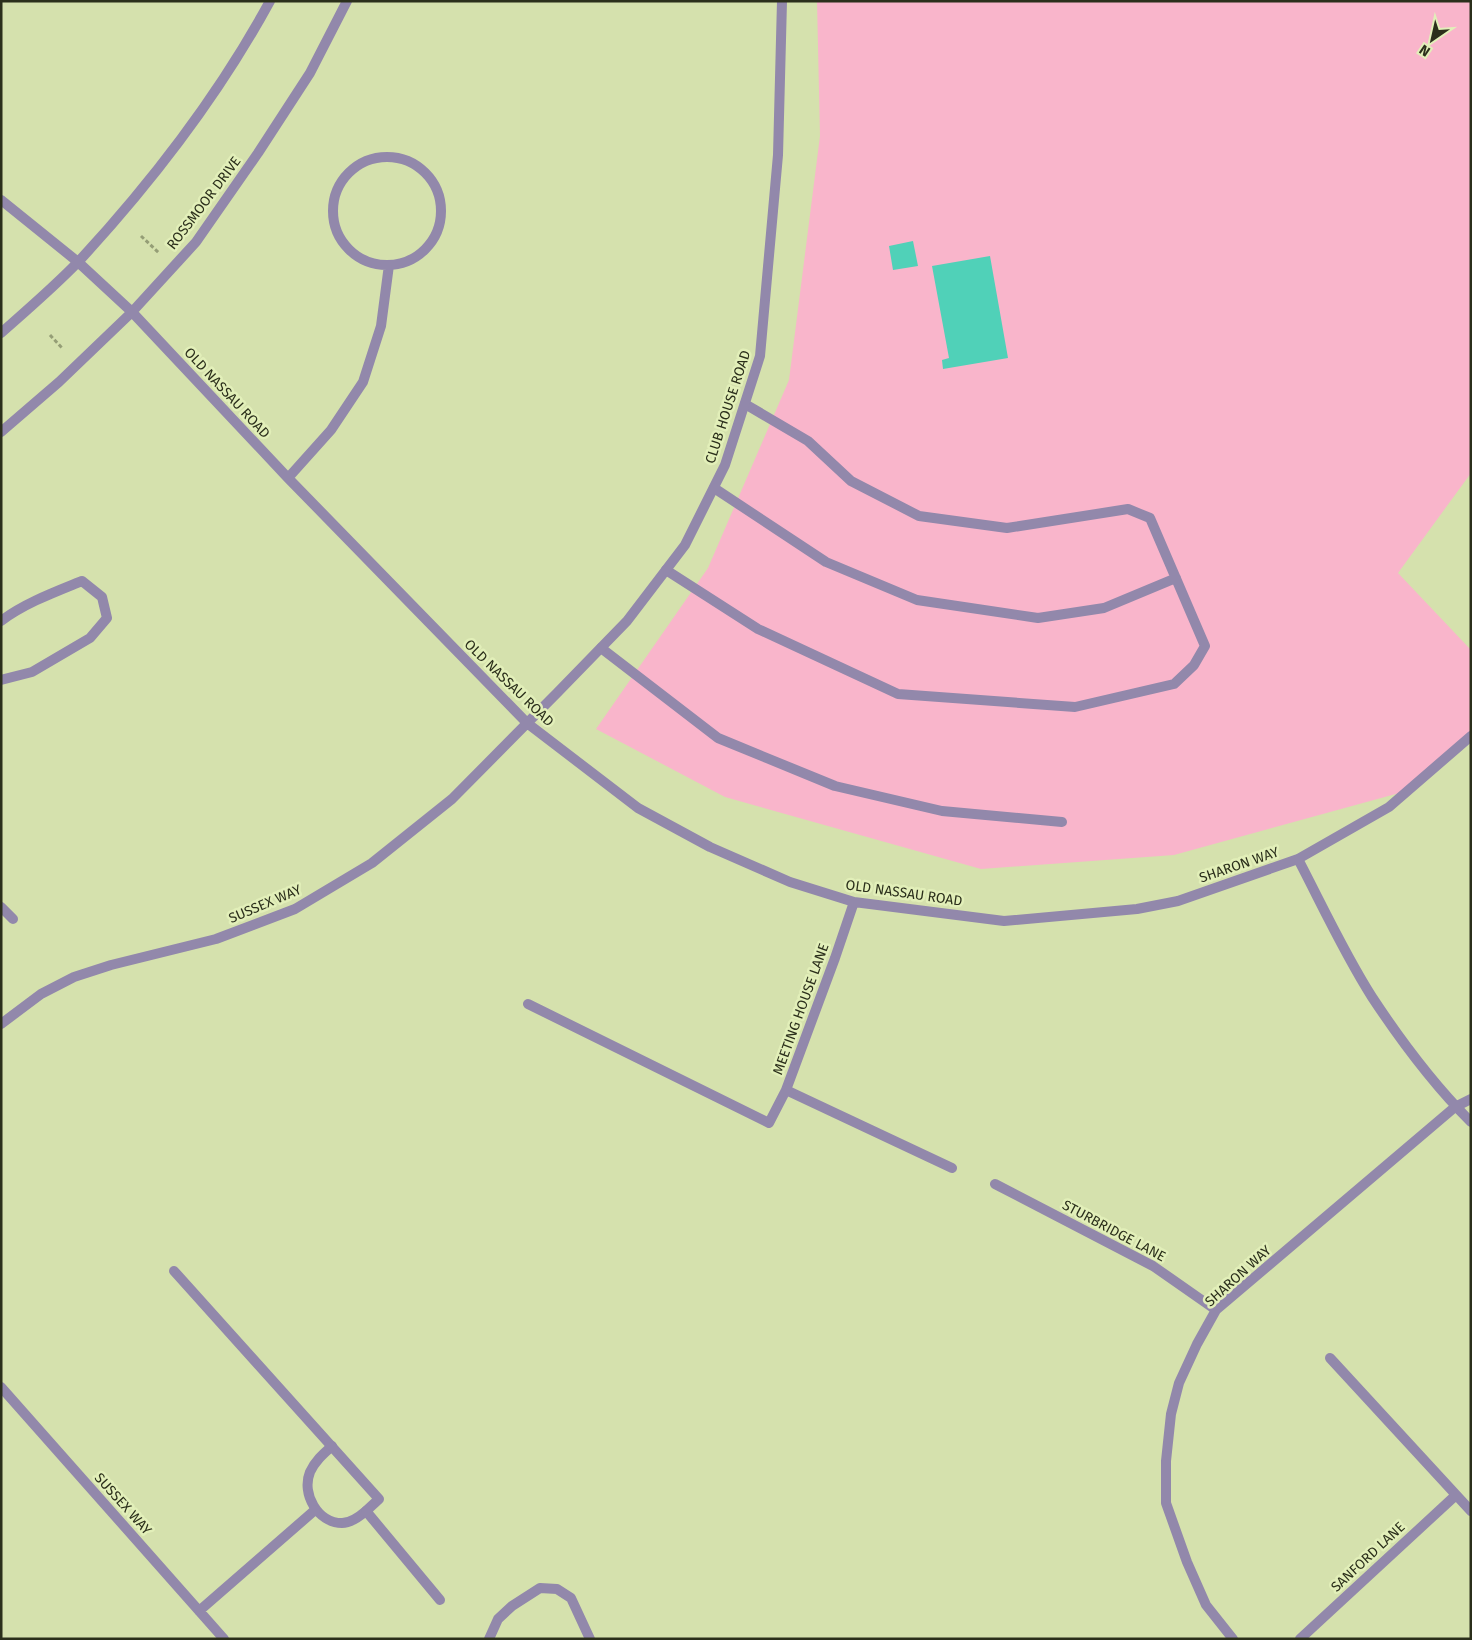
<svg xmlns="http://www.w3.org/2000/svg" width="1472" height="1640" font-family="'Fira Sans',sans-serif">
  <rect width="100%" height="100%" fill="#d5e1ad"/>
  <path fill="#f9b5cb" d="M817,1H1471V473L1398,573L1471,650V733L1403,792L1174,855L981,869L725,797L596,729L708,568L789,380L820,136Z"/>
  <path fill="#50d1b8" d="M913,241L918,266L893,270L889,246Z
    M990,256L1008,358L943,369L942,360L949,358L932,266Z"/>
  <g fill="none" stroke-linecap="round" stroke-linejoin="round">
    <path stroke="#959e76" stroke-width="3" stroke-dasharray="4 2.5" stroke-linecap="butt" d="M141,236L159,253
      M50,335L63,349"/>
    <path stroke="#9288ab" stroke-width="10" d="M714,488L826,562L917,600L1038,618L1104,608L1176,578
      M666,570L758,629L898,694L1075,707L1174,684L1194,665L1205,646L1150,518L1128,509L1007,528L919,516L851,481L808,441L745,404
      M1,621C25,603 55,592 82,581L102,597L107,618L90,638L32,672L1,680
      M601,648L718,738L835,786L942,811L1062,822
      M1,907L13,919
      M332,1446C323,1454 315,1461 310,1472C301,1494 318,1523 342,1523C351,1523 359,1517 366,1511
      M489,1639L498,1619L512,1606L540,1588L557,1589L571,1598L590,1639"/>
    <path stroke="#9288ab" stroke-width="10" d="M333 211a54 54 0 1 1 108 0a54 54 0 1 1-108 0Z
      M1,200L78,262L132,312L288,478L527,723L638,808L710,847L790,882L854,902L1004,921L1137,909L1178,901L1298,859L1389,807L1471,736
      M1,333C27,310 55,286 79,261C150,184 220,93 270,1
      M1,432L59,382L132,312L196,242L258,153L310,73L347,1
      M288,478L331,430L363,382L381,326L389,265
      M1298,859C1322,905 1344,953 1372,997C1401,1041 1434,1085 1471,1122
      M528,1004L769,1123L786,1090L835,958L854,902
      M1,1024L41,994L74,977L111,965L216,939L295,909L372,863L452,799L557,693L627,621L685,545L725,465L760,356L778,155L782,1
      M786,1090L952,1168
      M995,1184L1153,1266L1216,1310
      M174,1271L379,1499L366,1511L440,1600
      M1330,1358L1471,1511
      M1,1387L224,1639
      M199,1611L315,1510
      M1233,1639L1206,1605L1187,1562L1166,1503V1461L1171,1414L1179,1383L1197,1344L1216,1310L1455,1107L1471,1099
      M1300,1639L1456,1495"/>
  </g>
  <g text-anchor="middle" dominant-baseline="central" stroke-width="5" stroke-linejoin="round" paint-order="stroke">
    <g font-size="14" fill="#2b2f1b" stroke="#e2efb9">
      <text transform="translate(204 203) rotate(-53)">ROSSMOOR DRIVE</text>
      <text transform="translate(227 393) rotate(47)">OLD NASSAU ROAD</text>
      <text transform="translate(728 407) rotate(-72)">CLUB HOUSE ROAD</text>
      <text transform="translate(509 683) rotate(44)">OLD NASSAU ROAD</text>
      <text transform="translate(1239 865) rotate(-19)">SHARON WAY</text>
      <text transform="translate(904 893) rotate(8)">OLD NASSAU ROAD</text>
      <text transform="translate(265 904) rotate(-23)">SUSSEX WAY</text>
      <text transform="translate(801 1009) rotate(-70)">MEETING HOUSE LANE</text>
      <text transform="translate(1114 1231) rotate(28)">STURBRIDGE LANE</text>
      <text transform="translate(1238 1276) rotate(-42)">SHARON WAY</text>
      <text transform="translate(123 1504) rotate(48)">SUSSEX WAY</text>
      <text transform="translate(1368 1557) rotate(-43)">SANFORD LANE</text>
    </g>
  </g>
  <rect width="1472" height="1640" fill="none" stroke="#2b2f1b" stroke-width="5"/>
  <g transform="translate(1432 40) rotate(214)" stroke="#e2efb9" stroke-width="4" paint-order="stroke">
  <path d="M0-4L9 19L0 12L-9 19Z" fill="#2b2f1b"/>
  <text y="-8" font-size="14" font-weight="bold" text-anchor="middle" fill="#2b2f1b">N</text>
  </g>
</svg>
